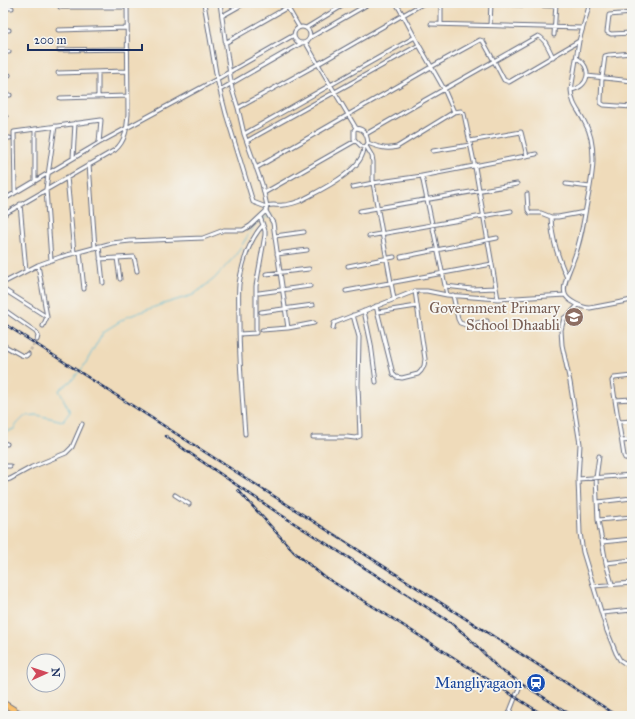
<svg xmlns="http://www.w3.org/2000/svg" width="635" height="719" font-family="'IM FELL Great Primer',serif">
  <rect width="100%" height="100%" fill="#f6f6f2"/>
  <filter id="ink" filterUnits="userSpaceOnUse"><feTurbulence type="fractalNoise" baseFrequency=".025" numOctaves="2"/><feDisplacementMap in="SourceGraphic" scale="8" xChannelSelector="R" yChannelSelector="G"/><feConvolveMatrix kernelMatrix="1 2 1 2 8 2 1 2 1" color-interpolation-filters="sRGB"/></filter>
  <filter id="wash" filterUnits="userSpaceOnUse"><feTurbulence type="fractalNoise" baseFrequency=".012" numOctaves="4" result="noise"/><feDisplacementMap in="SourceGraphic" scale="16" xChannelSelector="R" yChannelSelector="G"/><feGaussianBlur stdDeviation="0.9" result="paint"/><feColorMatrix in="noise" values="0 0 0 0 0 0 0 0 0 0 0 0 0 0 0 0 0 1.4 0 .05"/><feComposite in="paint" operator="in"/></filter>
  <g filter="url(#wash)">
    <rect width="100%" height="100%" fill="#efdbba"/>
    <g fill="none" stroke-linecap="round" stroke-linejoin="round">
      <path stroke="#58bbd6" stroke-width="1" d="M262,219L272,215
        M3,433L14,429L17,424L25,416L37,415L63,421L70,412L59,390L72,380L84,366L103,332L127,317L160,305L193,295L214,279L235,256L257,221L259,220"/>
    </g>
  </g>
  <g filter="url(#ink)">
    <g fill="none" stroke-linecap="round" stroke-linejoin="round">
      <path stroke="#c5b9a8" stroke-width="3" stroke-dasharray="3 1.5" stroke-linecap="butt" d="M28,354L37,340"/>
      <defs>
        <path id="street" d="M220,3L232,89L238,108
          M285,3L299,27
          M466,3L556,6
          M60,7H127
          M3,8H12
          M632,13L609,15L607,32L611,34L632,33
          M222,16L245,3
          M431,24L582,28
          M441,24V3
          M490,25L491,3
          M294 35a8 8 0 1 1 16 0a8 8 0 1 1-16 0Z
          M306,28L347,3
          M3,30H9
          M58,30L127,28
          M554,35L556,3
          M311,37L370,3
          M579,41L590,3
          M225,43L295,3
          M419,45L403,15L424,3
          M59,50L128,49
          M3,52H9
          M632,53L609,55L605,56L602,78L601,100V103L604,105L632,107
          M431,67L480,40L483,41L494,61L538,36C546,39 549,50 553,57
          M58,73L127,71
          M3,74L9,75
          M587,76L632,81
          M220,90L300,44
          M571,90C589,87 593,68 577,58
          M3,95H10
          M98,96V72
          M60,98L128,96
          M454,112L461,111L464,114L475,167L498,299L565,295
          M3,117H6
          M356,128L354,130V139L361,146L364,147
          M35,129V180
          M244,134L415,37
          M366,134L425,100L494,61L504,80L509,82L579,41L571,90C572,106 579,110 585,123C591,133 593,148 593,159C593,175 589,192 586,208C583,226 580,244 573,261C570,270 562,284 565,294C567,301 583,308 590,308L632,300
          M3,138H10
          M247,141L419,45L444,89L454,112L397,147C386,150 378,147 368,143
          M470,141L521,132L527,156
          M433,151L470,145
          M73,158L75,123
          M89,164L95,248
          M256,168L431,67
          M422,176L447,295L498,299
          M67,177L74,253
          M566,184L590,187
          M353,187L373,183L422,176L536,154
          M15,193L14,132L101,120L99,143
          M264,193L355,141
          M527,194L528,210L530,213H541L551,217H558L585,212
          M3,200L99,143L217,79L204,3
          M20,204L26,271
          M267,206L262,184L244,134L238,108L318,64L306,43
          M266,207L253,202L226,114L217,79L294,35
          M266,211L273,223L288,328L314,323
          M360,211L517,184
          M3,215L115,150C126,141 127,127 128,114L127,3
          M551,217C552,240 558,257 567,278
          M275,236L304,232
          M369,236L511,211
          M99,246L103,283
          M80,252L84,289
          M277,254L307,250
          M401,257L497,238
          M117,258L134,257L137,271
          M100,259L117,258L120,279
          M51,260L46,189L55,126
          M38,265L47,317L43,326
          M348,266L394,257
          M266,274L309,269
          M3,283L38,265L60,257L112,243L130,241L203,238L224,230H243L250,226L266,211L267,206C273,204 277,206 283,205C289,205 294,203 300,201C318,191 364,171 364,147
          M445,286L472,289L496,288
          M3,289L47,317
          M346,291L492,264
          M259,293L310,286
          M453,295L458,319L460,323L466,325L487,321
          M394,299L373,183V162L372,156L366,146L368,143C367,135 365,129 356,128L318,64L403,15L396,3
          M578,305L571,313L564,318L561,330L562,345L570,382L580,444L578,479L580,533L583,552L607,631L616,653L620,660L632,668
          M376,306L393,374L396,377L402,378L418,374L421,371L424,366L425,359L415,291
          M3,309L36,332L38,336L37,340
          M364,311L371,344L376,382
          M261,312L313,305
          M378,312L417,306
          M333,328L334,323L415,291H427L447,295
          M262,330L288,328
          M239,334L256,333V286L265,235V231L263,225
          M3,345L21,355L26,356L28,354
          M632,376L614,378L612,381L624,456L625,458L632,459
          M615,400L632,399
          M619,422L632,421
          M245,434C242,396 239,359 239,321C239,309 238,296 239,284C242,265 249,240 263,225L260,217
          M313,437H347L355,438L360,436L358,385L359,337L353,315
          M622,441L632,440
          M3,443L7,444
          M599,456L596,478L598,520L606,563L612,584
          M3,466H10
          M578,479L632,475
          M3,481L10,479L32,467L66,453L72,447L82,424
          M175,495L189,504
          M598,502L632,498
          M598,520L632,517
          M602,542L632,539
          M606,563L632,560
          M594,586L632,583
          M602,613L632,610
          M15,716V715
          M508,716L519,688"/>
        <path id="primary" d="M3,703L24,716"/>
      </defs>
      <use href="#street" stroke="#656b7e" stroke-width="5"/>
      <use href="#primary" stroke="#656b7e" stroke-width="7"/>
      <use href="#street" stroke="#fff" stroke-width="3"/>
      <use href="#primary" stroke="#f9bf6d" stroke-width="5"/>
      <defs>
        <path id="rail" d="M3,323L618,716
          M166,436L188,452L278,513L450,622L468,637L499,669L573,716
          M238,490L294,552L323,576L379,610L545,716"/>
      </defs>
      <use href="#rail" stroke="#1b2f5e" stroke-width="2.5"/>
      <use href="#rail" stroke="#f6f6f2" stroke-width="1" stroke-dasharray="3" stroke-linecap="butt"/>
    </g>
  </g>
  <defs>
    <symbol id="school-disc" viewBox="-11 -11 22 22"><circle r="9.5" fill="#8d6e63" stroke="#f6f6f2"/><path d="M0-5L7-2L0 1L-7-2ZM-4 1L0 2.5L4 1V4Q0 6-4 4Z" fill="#fff"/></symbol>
    <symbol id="station-disc" viewBox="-11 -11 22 22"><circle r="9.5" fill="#1a4fb4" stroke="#f6f6f2"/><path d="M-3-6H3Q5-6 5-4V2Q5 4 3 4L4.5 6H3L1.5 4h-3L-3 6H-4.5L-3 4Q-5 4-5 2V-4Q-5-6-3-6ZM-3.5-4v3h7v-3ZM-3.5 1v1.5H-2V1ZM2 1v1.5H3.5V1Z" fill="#fff"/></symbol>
  </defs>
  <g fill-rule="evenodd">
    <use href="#school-disc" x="563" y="306" width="22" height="22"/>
    <use href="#station-disc" x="525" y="672" width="22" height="22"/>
  </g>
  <g text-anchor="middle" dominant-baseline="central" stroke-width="3.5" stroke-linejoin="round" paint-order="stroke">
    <g font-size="15" fill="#785e54" stroke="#f6f6f2" text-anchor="end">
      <text x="560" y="308">Government Primary<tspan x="560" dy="17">School Dhaabli</tspan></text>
    </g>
    <g font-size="15" fill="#164399" stroke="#f6f6f2" text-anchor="end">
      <text x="522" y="683">Mangliyagaon</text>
    </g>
  </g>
  <rect width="635" height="719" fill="none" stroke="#f6f6f2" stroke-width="16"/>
  <g transform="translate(46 673) rotate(87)"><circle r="19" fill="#f6f6f2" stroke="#9ea6b7"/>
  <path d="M0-3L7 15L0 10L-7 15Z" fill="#d1495b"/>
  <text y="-6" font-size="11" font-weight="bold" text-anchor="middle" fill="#1b2f5e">N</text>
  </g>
  <path d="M28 44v6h114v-6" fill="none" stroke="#1b2f5e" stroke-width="2"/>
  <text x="34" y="44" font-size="12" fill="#1b2f5e" stroke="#f6f6f2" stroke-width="3" paint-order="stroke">200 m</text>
</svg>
